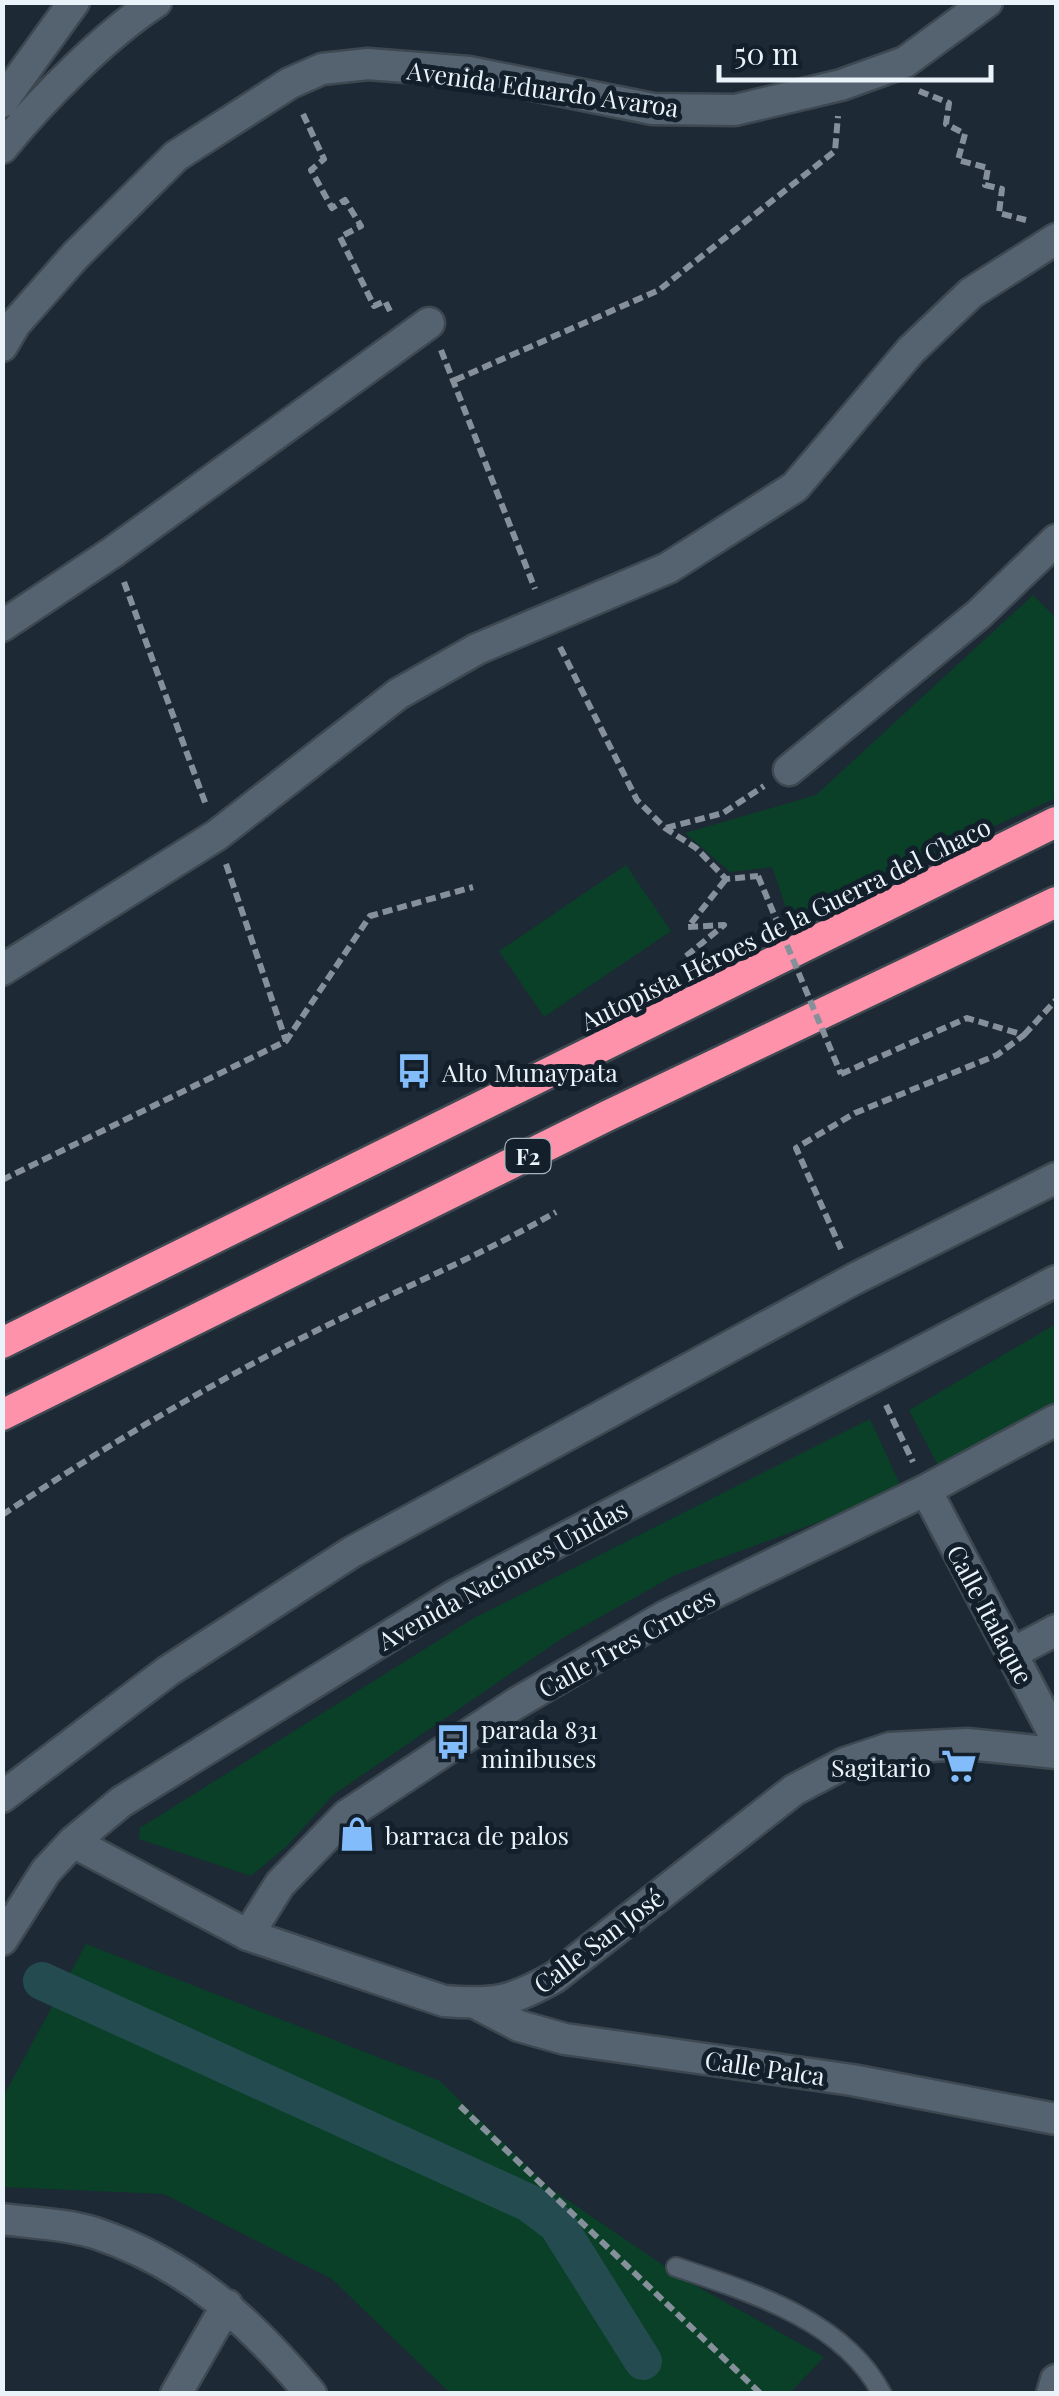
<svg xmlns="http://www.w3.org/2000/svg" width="1059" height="2396" font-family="'Playfair Display',serif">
  <rect width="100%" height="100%" fill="#1d2935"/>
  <path fill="#094027" d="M1033,595L1056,618V798L790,919L772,867L730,872L685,833L816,795Z
    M626,865L671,931L544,1017L499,951Z
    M1056,1324V1417L946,1481L909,1410Z
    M870,1419L903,1491L675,1575L561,1639L333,1795L287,1846L251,1876L139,1839L140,1828L474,1618Z
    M86,1944L440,2081L548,2187L682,2278L824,2357L790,2393H450L332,2279L164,2194L3,2187V2097Z"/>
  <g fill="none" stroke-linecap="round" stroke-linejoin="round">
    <path stroke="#244c50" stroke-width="38" d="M42,1981L529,2203L557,2224L643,2361"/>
    <defs>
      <path id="lane" d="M676,2267C750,2292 844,2320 882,2394"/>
      <path id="street" d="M2,102L74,2
        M2,148C40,101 105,35 156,2
        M2,346L15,324L75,256L176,156L290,83L322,69L368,64L469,72L653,109L735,110L841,85L905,62L987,2
        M2,626L113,552L429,323
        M789,770L979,614L1056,540
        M2,970L217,835L398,694L477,649L668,568L795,487L911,350L971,293L1056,239
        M926,1490L1056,1738
        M1011,1654L1056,1630
        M2,1797L168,1671L352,1552L854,1279L1056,1178
        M73,1842L121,1802L454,1596L1056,1281
        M248,1935L280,1884L347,1815L515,1704L664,1617L926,1490L1056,1420
        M477,2004L519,2026L565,2039L852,2080L1056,2119
        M2,2219C32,2223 66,2224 95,2233C188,2264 249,2320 311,2394
        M176,2394L227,2305
        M1052,2394L1056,2380"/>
      <path id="secondary" d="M2,1940L46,1871L73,1842L248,1935L444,2001C494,2005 511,2002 555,1977L794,1790L845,1763L890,1748L967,1744L1056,1753"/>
      <path id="highway" d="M2,1343L1056,822
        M2,1415L607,1116L1056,902"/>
    </defs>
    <use href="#lane" stroke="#3d4851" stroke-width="22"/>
    <use href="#street" stroke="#3d4851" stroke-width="35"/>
    <use href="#secondary" stroke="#3d4851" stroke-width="35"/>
    <use href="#highway" stroke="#3d4851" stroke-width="35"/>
    <path stroke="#86909a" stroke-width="6" stroke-dasharray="10 5" stroke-linecap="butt" d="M919,91L949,103L946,124L965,134L958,160L988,168L985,185L1002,189L999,213L1026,220
      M303,114L324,159L311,170L332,208L345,200L361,226L340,237L374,306L385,301L390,311
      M441,350L535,589
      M455,380L659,290L835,151L838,116
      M124,582L206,805
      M560,647L637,800L665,828L696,848L726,879L758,876
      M666,828L723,813L764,786
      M226,864L286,1041
      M693,968L685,957L724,925L688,927L726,879
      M1024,1035L1056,1000
      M841,1074L967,1018L1024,1035L997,1055L855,1113L796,1148L841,1249
      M2,1180L286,1041L370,916L473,887
      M886,1405L913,1462
      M2,1515C110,1443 221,1377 338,1320C411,1284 485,1253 556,1212
      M460,2106L761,2394"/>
    <use href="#lane" stroke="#556371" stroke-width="18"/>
    <use href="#street" stroke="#556371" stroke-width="30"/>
    <use href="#secondary" stroke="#556371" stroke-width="30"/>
    <use href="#highway" stroke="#fd92aa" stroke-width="30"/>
    <path stroke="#86909a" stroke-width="6" stroke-dasharray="10 5" stroke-linecap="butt" d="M758,876L841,1074"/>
  </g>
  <defs>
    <symbol id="bus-bare" viewBox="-9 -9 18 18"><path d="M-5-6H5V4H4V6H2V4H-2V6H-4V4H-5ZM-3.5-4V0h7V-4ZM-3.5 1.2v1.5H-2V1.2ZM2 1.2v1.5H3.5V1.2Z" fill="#82bcfa" stroke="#13202b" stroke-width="2.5" paint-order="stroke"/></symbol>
    <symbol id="supermarket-bare" viewBox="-9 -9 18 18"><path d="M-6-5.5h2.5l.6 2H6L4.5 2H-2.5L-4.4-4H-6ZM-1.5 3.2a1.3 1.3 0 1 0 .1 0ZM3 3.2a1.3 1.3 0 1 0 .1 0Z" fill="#82bcfa" stroke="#13202b" stroke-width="2.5" paint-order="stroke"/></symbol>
    <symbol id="shop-bare" viewBox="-9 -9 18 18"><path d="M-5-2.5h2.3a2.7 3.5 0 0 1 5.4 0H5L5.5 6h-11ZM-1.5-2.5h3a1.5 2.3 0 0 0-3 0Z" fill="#82bcfa" stroke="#13202b" stroke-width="2.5" paint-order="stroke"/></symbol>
  </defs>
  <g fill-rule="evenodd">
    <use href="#bus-bare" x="389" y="1046" width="50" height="50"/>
    <use href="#bus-bare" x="428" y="1717" width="50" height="50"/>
    <use href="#supermarket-bare" x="934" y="1741" width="50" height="50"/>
    <use href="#shop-bare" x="332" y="1809" width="50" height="50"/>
  </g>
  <g text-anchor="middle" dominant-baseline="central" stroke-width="10" stroke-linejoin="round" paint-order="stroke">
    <rect fill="#13202b" stroke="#aab3bc" stroke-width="2.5" x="505.5" y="1139" width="45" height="34" rx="8"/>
    <g font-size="22" font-weight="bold" fill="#eaf2fa">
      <text x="528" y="1156">F2</text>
    </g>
    <g font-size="25" fill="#eaf2fa" stroke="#13202b">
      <text transform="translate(543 88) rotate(8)">Avenida Eduardo Avaroa</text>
      <text transform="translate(785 923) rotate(-26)">Autopista Héroes de la Guerra del Chaco</text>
      <text transform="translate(502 1574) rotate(-29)">Avenida Naciones Unidas</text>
      <text transform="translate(991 1614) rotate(62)">Calle Italaque</text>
      <text transform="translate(626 1642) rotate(-29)">Calle Tres Cruces</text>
      <text transform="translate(598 1940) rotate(-37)">Calle San José</text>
      <text transform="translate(765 2067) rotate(8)">Calle Palca</text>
    </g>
    <g font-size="25" fill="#eaf2fa" stroke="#13202b" text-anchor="start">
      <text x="442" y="1071">Alto Munaypata</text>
      <text x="481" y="1728">parada 831<tspan x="481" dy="29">minibuses</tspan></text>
      <text x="931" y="1766" text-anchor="end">Sagitario</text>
      <text x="385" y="1834">barraca de palos</text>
    </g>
  </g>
  <rect width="1059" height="2396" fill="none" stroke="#eaf2fa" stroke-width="10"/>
  <path d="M719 65v15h272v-15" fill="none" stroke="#eaf2fa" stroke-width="5"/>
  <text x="734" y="65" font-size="30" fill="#eaf2fa" stroke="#13202b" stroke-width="8" paint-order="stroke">50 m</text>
</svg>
